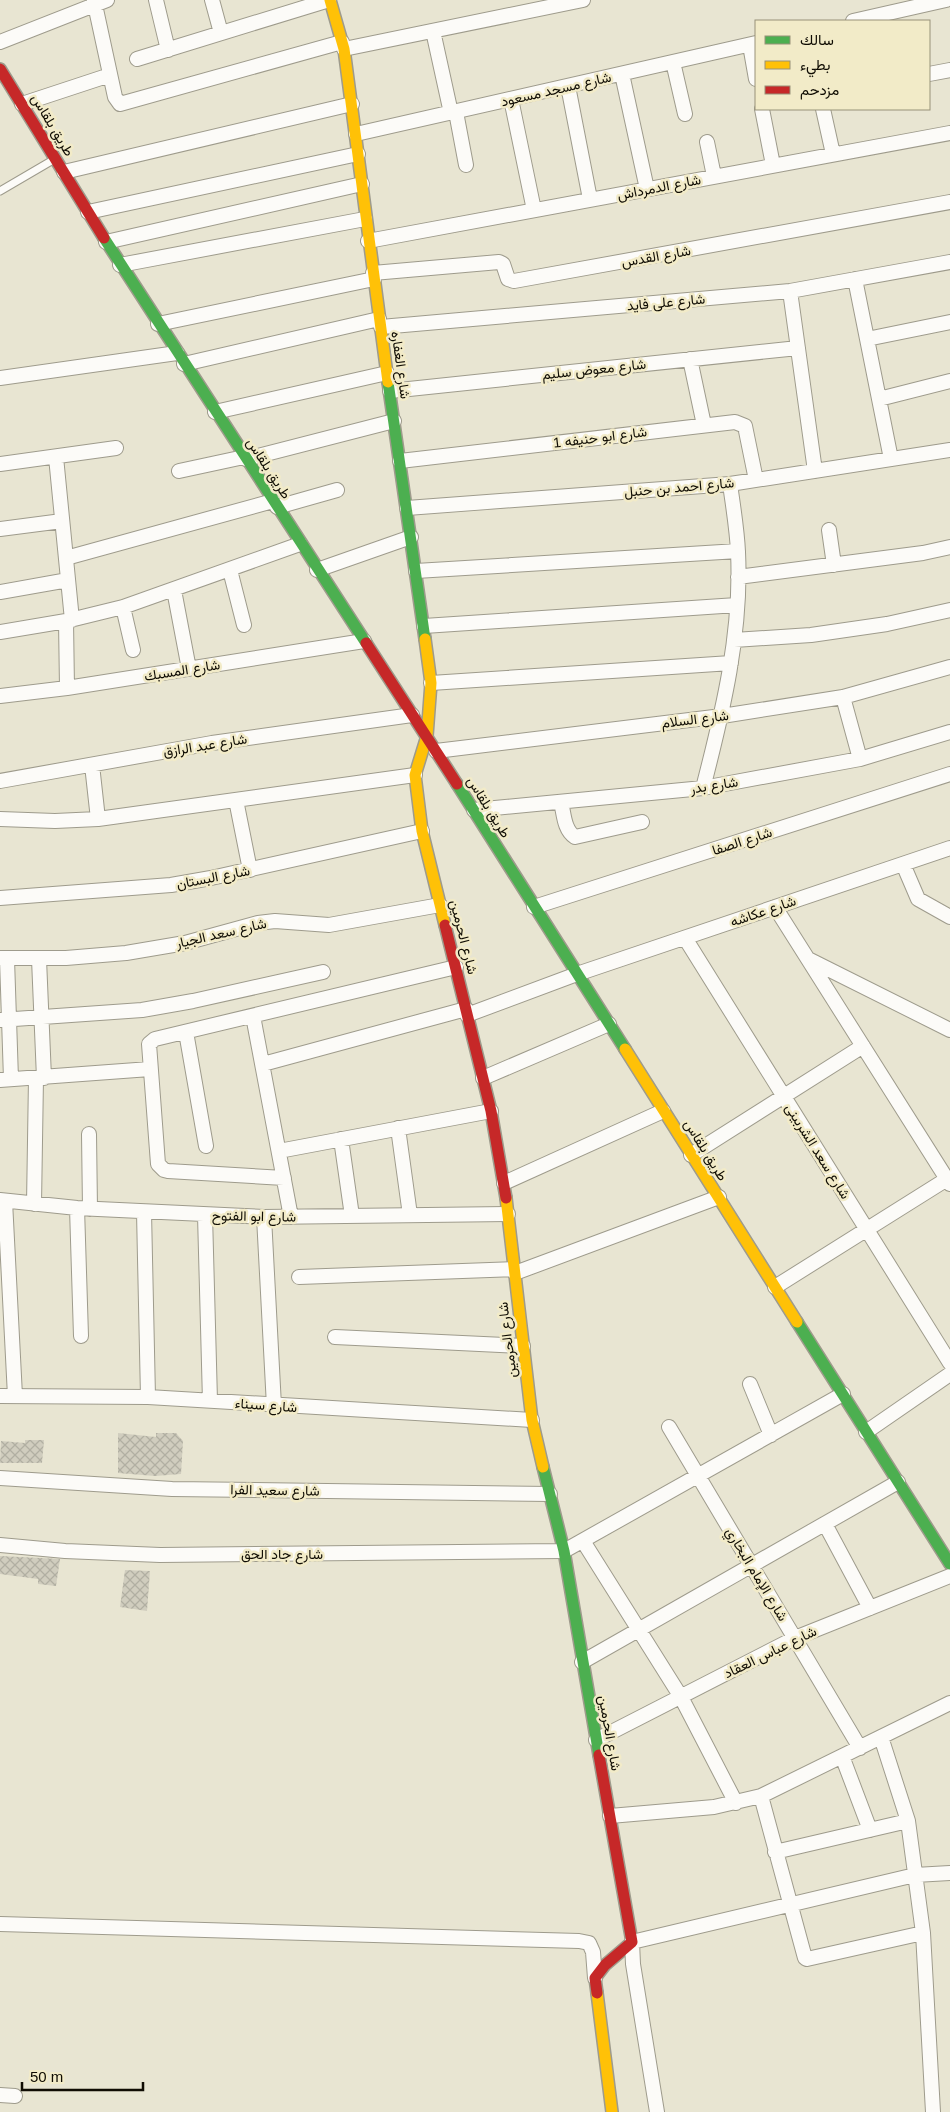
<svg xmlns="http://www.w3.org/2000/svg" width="950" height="2112" font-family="Helvetica,Vazirmatn,sans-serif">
  <defs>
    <pattern id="building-cross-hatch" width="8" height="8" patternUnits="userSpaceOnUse" patternTransform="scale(1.25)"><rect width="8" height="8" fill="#d0cdbe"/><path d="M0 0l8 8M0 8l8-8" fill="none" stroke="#b1afa2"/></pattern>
  </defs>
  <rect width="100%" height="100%" fill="#e8e5d2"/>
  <path fill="url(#building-cross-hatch)" d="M118,1433L156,1437V1433H176L183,1441L181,1474L155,1476L118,1473Z
    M25,1440H44L42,1463H0L1,1441L25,1443Z
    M0,1556L60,1559L56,1586L38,1584V1579L0,1574Z
    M125,1570L150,1571L147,1611L120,1607Z"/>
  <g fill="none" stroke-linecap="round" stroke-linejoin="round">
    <defs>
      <path id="lane" d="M0,191L53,160"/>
      <path id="street" d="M94,0L115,97L120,104L342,42
        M156,0L168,50
        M212,0L221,33
        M853,21L946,0
        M433,31L451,113
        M0,42L107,0
        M750,45L756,79
        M344,49L583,0
        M137,59L329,0
        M673,62L685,114
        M622,74L647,189
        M929,74L950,70
        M568,86L590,199
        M511,99L534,210
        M22,104L110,75
        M762,109L773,165
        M823,109L833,154
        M456,112L466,165
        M356,134L756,43
        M707,142L714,176
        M64,172L352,104
        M88,212L358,154
        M368,241L950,133
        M106,242L362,184
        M120,265L365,219
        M373,273L499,262L503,264L508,279L514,281L950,202
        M855,279L891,459
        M790,291L815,471
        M158,324L374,279
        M381,327L790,291L950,262
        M867,339L950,322
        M690,359L704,425
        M184,364L379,319
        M0,378L177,353
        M390,391L798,348
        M879,399L950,381
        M215,412L387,373
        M56,457L72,620
        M246,459L394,421
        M400,461L735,422L745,426L756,480
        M0,464L116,448
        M179,471L244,457
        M277,507L337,490
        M407,508L730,484L950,450
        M0,529L62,521
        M829,530L834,565
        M66,558L273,501
        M230,570L244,625
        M317,570L411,537
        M416,571L738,551
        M738,577L923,553L950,547
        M174,590L189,669
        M0,592L68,580
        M123,607L133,650
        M66,621L67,688
        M424,626L737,605
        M0,632L66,621L123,607L300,544
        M734,640L811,635L887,624L950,610
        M431,683L731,663
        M0,696L67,688L364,641
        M843,697L860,759
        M436,751L722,716L843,697L950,667
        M92,765L98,819
        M0,781L212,743L412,715
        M703,788C723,711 742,632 738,552C737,529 733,506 730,484
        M236,800L250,870
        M561,802C564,814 564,830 575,837L642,822
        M474,810L703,788L860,759L950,732
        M0,819L55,821L98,819L415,775
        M903,864L918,899L950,917
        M0,898L171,885L211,878L422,831
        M534,907L950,774
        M775,907L950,1184
        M685,938L950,1363
        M0,958H66L126,953L185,943L258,923L275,921L329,925L440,905
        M7,959L11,1079
        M39,959L44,1078
        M810,960L950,1030
        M467,1015L577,974L950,848
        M253,1016L291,1217
        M0,1020L142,1010L193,1001L323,972
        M186,1032L206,1146
        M263,1064L466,1009
        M483,1078L609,1024
        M0,1080L150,1069
        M398,1128L410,1215
        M89,1134L90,1209
        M341,1139L352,1216
        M279,1151L491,1111
        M691,1155L863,1046
        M284,1178L168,1171L164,1170L158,1164L149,1044L155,1039L456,967
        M504,1183L663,1111
        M0,1200L77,1208L264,1217L508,1214
        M5,1201L15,1396
        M34,1204L36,1078
        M77,1208L81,1336
        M144,1212L148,1397
        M205,1215L210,1401
        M264,1217L274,1406
        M515,1273L719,1197
        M299,1277L514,1269
        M775,1287L947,1179
        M335,1337L523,1346
        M750,1384L771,1435
        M0,1396L148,1397L532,1420
        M669,1427L860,1748
        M866,1432L950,1374
        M0,1478L172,1489L550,1494
        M825,1524L870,1608
        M583,1541L681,1697L736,1803
        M0,1545L65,1551L160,1555L564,1551L843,1394
        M582,1662L898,1482
        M881,1737L908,1821L923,1933L933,2112
        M596,1740L795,1638L950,1576
        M842,1756L870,1830
        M761,1796L805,1958L807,1959L923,1933
        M610,1816L714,1807L761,1796L950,1703
        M775,1852L908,1821
        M0,1924L579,1941L589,1943L593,1952L595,1978
        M0,2095L15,2096
        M657,2112L633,1964L632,1942L915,1875L950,1873"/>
      <path id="fast" d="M104,238L366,643
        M388,382L425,639
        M457,784L625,1049
        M797,1322L950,1564
        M543,1467L564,1551L599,1755"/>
      <path id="slow" d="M330,0L344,49L388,382
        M425,639L431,683L427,736L415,775L422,831L445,925
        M625,1049L797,1322
        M506,1198L532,1420L543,1467
        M597,1993L612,2112"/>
      <path id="jam" d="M0,69L104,238
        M366,643L457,784
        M445,925L491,1111L506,1198
        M597,1993L595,1978L605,1965L632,1942L599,1755"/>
    </defs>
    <use href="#lane" stroke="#9e9b8c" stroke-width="9"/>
    <use href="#street" stroke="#9e9b8c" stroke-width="16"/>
    <use href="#fast" stroke="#9e9b8c" stroke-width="14"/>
    <use href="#slow" stroke="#9e9b8c" stroke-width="14"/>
    <use href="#jam" stroke="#9e9b8c" stroke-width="14"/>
    <use href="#lane" stroke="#fcfbf8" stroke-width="7"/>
    <use href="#street" stroke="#fcfbf8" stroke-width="14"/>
    <use href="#fast" stroke="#4caf50" stroke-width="11"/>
    <use href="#slow" stroke="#ffc107" stroke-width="11"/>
    <use href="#jam" stroke="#c62828" stroke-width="11"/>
  </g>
  <g text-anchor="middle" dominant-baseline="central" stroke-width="5" stroke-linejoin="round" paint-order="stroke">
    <g font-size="14" fill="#0f0c03" stroke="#f2ebc8">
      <text transform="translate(556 89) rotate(-13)">شارع مسجد مسعود</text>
      <text transform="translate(53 125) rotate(59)">طريق بلقاس</text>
      <text transform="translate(659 187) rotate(-11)">شارع الدمرداش</text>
      <text transform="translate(656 256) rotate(-10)">شارع القدس</text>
      <text transform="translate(666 302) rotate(-5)">شارع على فايد</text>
      <text transform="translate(401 365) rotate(82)">شارع الغفاره</text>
      <text transform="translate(594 369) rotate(-6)">شارع معوض سليم</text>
      <text transform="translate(600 437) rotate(-7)">شارع ابو حنيفه 1</text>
      <text transform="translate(269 468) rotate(57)">طريق بلقاس</text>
      <text transform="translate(679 487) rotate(-5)">شارع احمد بن حنبل</text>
      <text transform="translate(182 670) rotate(-9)">شارع المسبك</text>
      <text transform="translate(695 719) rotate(-7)">شارع السلام</text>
      <text transform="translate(205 745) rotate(-9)">شارع عبد الرازق</text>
      <text transform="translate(714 785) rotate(-9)">شارع بدر</text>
      <text transform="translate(489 807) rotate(58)">طريق بلقاس</text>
      <text transform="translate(742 841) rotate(-18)">شارع الصفا</text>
      <text transform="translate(213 877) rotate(-11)">شارع البستان</text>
      <text transform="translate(763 911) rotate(-19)">شارع عكاشه</text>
      <text transform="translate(221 933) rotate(-13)">شارع سعد الجيار</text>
      <text transform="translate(464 937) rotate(76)">شارع الحرمين</text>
      <text transform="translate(706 1150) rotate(58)">طريق بلقاس</text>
      <text transform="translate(818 1151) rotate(58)">شارع سعد الشربينى</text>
      <text transform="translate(254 1216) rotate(1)">شارع ابو الفتوح</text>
      <text transform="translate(507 1340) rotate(-97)">شارع الحرمين</text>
      <text transform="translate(266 1405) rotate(4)">شارع سيناء</text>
      <text transform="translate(275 1490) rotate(1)">شارع سعيد الفرا</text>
      <text x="282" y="1554">شارع جاد الحق</text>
      <text transform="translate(757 1574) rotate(59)">شارع الإمام البخاري</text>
      <text transform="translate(770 1652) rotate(-26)">شارع عباس العقاد</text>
      <text transform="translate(610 1733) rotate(80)">شارع الحرمين</text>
    </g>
  </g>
  <rect x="755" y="20" width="175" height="90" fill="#f2ebc8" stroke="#979279"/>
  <rect x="765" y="36" width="25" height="8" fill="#4caf50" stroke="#979279"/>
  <text x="800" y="45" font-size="15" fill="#0f0c03">سالك</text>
  <rect x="765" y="61" width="25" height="8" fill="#ffc107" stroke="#979279"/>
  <text x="800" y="70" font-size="15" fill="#0f0c03">بطيء</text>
  <rect x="765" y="86" width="25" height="8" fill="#c62828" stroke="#979279"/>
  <text x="800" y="95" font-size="15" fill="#0f0c03">مزدحم</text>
  <path d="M22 2082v8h121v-8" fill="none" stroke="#0f0c03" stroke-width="2.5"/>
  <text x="30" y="2082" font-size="15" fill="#0f0c03" stroke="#f2ebc8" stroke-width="4" paint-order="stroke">50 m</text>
</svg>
